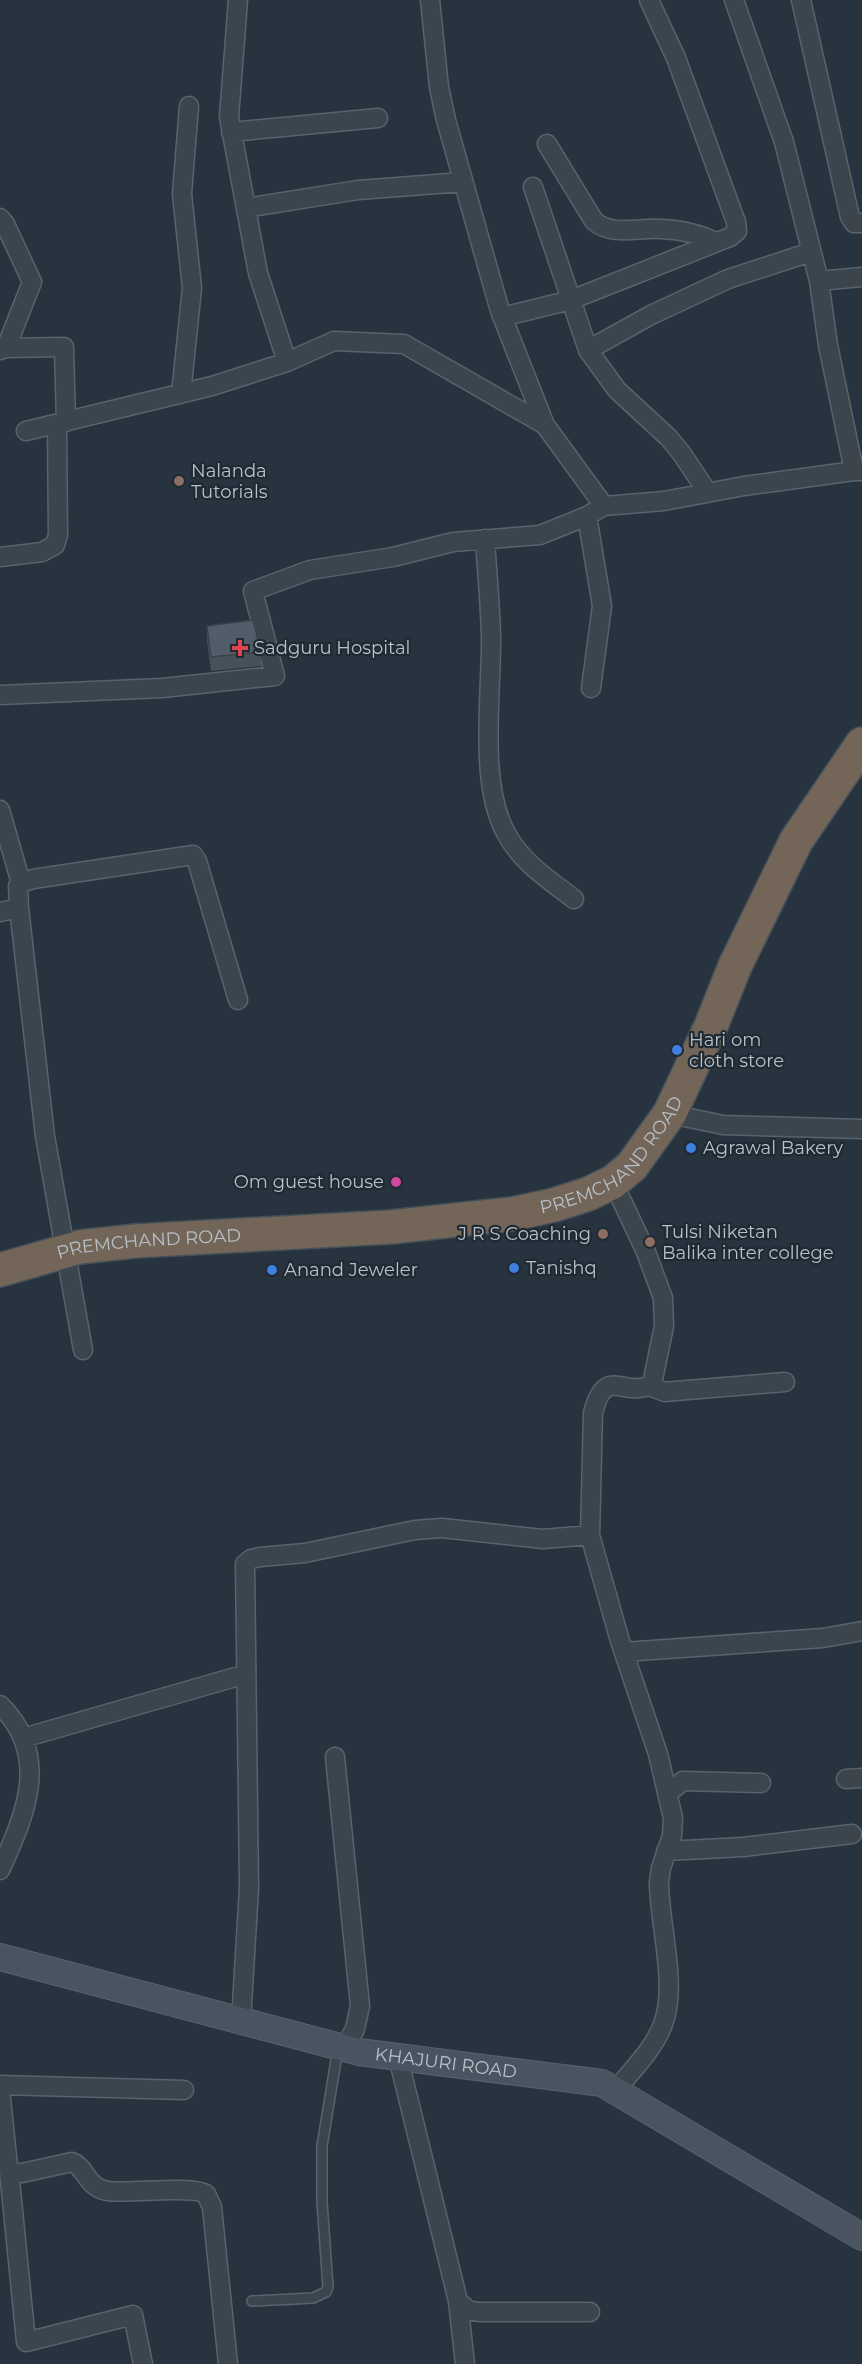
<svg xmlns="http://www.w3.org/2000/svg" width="862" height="2364" font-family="Montserrat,sans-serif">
  <rect width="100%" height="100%" fill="#27333e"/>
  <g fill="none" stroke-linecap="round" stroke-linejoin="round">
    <defs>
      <path id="lane" d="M252,2301L313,2298L326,2292L328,2287L322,2202V2146L338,2048"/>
      <path id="street" d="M238,0L229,117L258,273L287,362
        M430,0L439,87L446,120L500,311L545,425
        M734,0L784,142L819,281L828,345L854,471H862
        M801,0L850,217L854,223H862
        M231,132L378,118
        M547,144L594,221C613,237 639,227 662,229C682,230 698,233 715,242
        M533,187L588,350L617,390L669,438L682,454L708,493
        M246,208L358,190L463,182
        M0,218L5,224L32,282L6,348L0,350
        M819,281L862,277
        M502,317L571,300L730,237L737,231L736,222L676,58L649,0
        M6,348L64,347L66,422
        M588,350L651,315L728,279L811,252
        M181,394L192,288L182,194L189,106
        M26,431L212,386L287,362L334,341L404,344L545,425L604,506L664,501L744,486L854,471
        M587,516L602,606L591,688
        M485,539C487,571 490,603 491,635C492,691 478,783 506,833C521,862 548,879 574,899
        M0,557L42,552L55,545L58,535L57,424
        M0,695L162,688L275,676L253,591L310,570L393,557L453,542L540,535L587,516L604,506
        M0,810L21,883
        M0,912L19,908
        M685,1117L723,1125L862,1129
        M613,1182L646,1252L663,1298L664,1326L652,1384C624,1400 606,1363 593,1413L590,1535L620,1641L658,1754L673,1818L672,1836L661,1868L659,1882C659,1923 678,1986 663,2024C654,2049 632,2070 615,2091
        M83,1350L45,1136L19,908L18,886L21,883L33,879L193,855L197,861L238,1000
        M649,1386L665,1392L675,1391L785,1382
        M624,1652L823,1638L862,1631
        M0,1705C51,1755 26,1814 0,1870
        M23,1738L246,1674
        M335,1757L360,2006L355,2029L344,2049
        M846,1779L862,1778
        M668,1793L683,1781L761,1783
        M666,1851L743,1847L852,1834
        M241,2021L249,1888L245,1564L251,1559L260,1557L305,1553L415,1530L442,1528L543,1539L590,1535
        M398,2057L458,2301L468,2310L479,2312H590
        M0,2085L184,2090
        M0,2089L8,2166L12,2173H22L72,2162C86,2167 86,2187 107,2191C130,2194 191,2185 206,2194L212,2207L228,2364
        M9,2170L26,2342L133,2315L143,2364
        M458,2301L465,2364"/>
      <g id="secondary">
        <path id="s1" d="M0,1957L359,2052L602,2083L862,2237"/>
      </g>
      <g id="highway">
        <path id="s2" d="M0,1270L80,1247L135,1241L391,1227L512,1214L554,1205L588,1194L613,1182L632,1166L670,1113L711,1026L735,966L796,841L862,744"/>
      </g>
    </defs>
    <use href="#lane" stroke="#59636c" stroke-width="12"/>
    <use href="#street" stroke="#59636c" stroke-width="21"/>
    <use href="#secondary" stroke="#59636c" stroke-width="28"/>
    <use href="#highway" stroke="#465059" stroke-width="36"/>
    <use href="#lane" stroke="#3b454e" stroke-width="9"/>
    <use href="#street" stroke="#3b454e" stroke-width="18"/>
    <use href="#secondary" stroke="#4a5460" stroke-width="26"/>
    <use href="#highway" stroke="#736659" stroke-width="33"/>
  </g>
  <path fill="#46515a" d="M207,626L261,652V666L211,671L207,641Z"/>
  <path fill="#515e69" stroke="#39424a" stroke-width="1.5" d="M253,620L261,652L211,657L207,626Z"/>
  <g fill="#8d6e63" stroke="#202a33" stroke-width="2">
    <circle cx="179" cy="481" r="6"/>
    <circle cx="603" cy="1234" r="6"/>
    <circle cx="650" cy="1242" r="6"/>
  </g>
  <path fill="#e0444e" stroke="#202a33" stroke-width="2" d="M237 639h6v6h6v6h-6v6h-6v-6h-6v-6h6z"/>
  <g fill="#3f7fe0" stroke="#202a33" stroke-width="2">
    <circle cx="677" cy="1050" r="6"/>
    <circle cx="691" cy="1148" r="6"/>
    <circle cx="514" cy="1268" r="6"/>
    <circle cx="272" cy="1270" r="6"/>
  </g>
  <circle fill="#d1479c" stroke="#202a33" stroke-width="2" cx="396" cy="1182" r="6"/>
  <g text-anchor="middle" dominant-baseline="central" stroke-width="4.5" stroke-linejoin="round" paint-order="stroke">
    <g font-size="18" fill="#b8c0c9" stroke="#202a33" text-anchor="start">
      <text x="191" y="471">Nalanda<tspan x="191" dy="21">Tutorials</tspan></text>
      <text x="254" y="648">Sadguru Hospital</text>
      <text x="689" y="1040">Hari om<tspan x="689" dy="21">cloth store</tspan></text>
      <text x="703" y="1148">Agrawal Bakery</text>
      <text x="384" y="1182" text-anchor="end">Om guest house</text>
      <text x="662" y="1232">Tulsi Niketan<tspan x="662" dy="21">Balika inter college</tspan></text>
      <text x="591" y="1234" text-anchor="end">J R S Coaching</text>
      <text x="526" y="1268">Tanishq</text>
      <text x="284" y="1270">Anand Jeweler</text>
    </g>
    <g font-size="18" fill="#b8c0c9" stroke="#202a33">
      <text stroke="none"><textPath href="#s2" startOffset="638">PREMCHAND ROAD</textPath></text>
      <text stroke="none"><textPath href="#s2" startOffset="152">PREMCHAND ROAD</textPath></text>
      <text stroke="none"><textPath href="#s1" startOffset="459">KHAJURI ROAD</textPath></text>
    </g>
  </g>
</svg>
